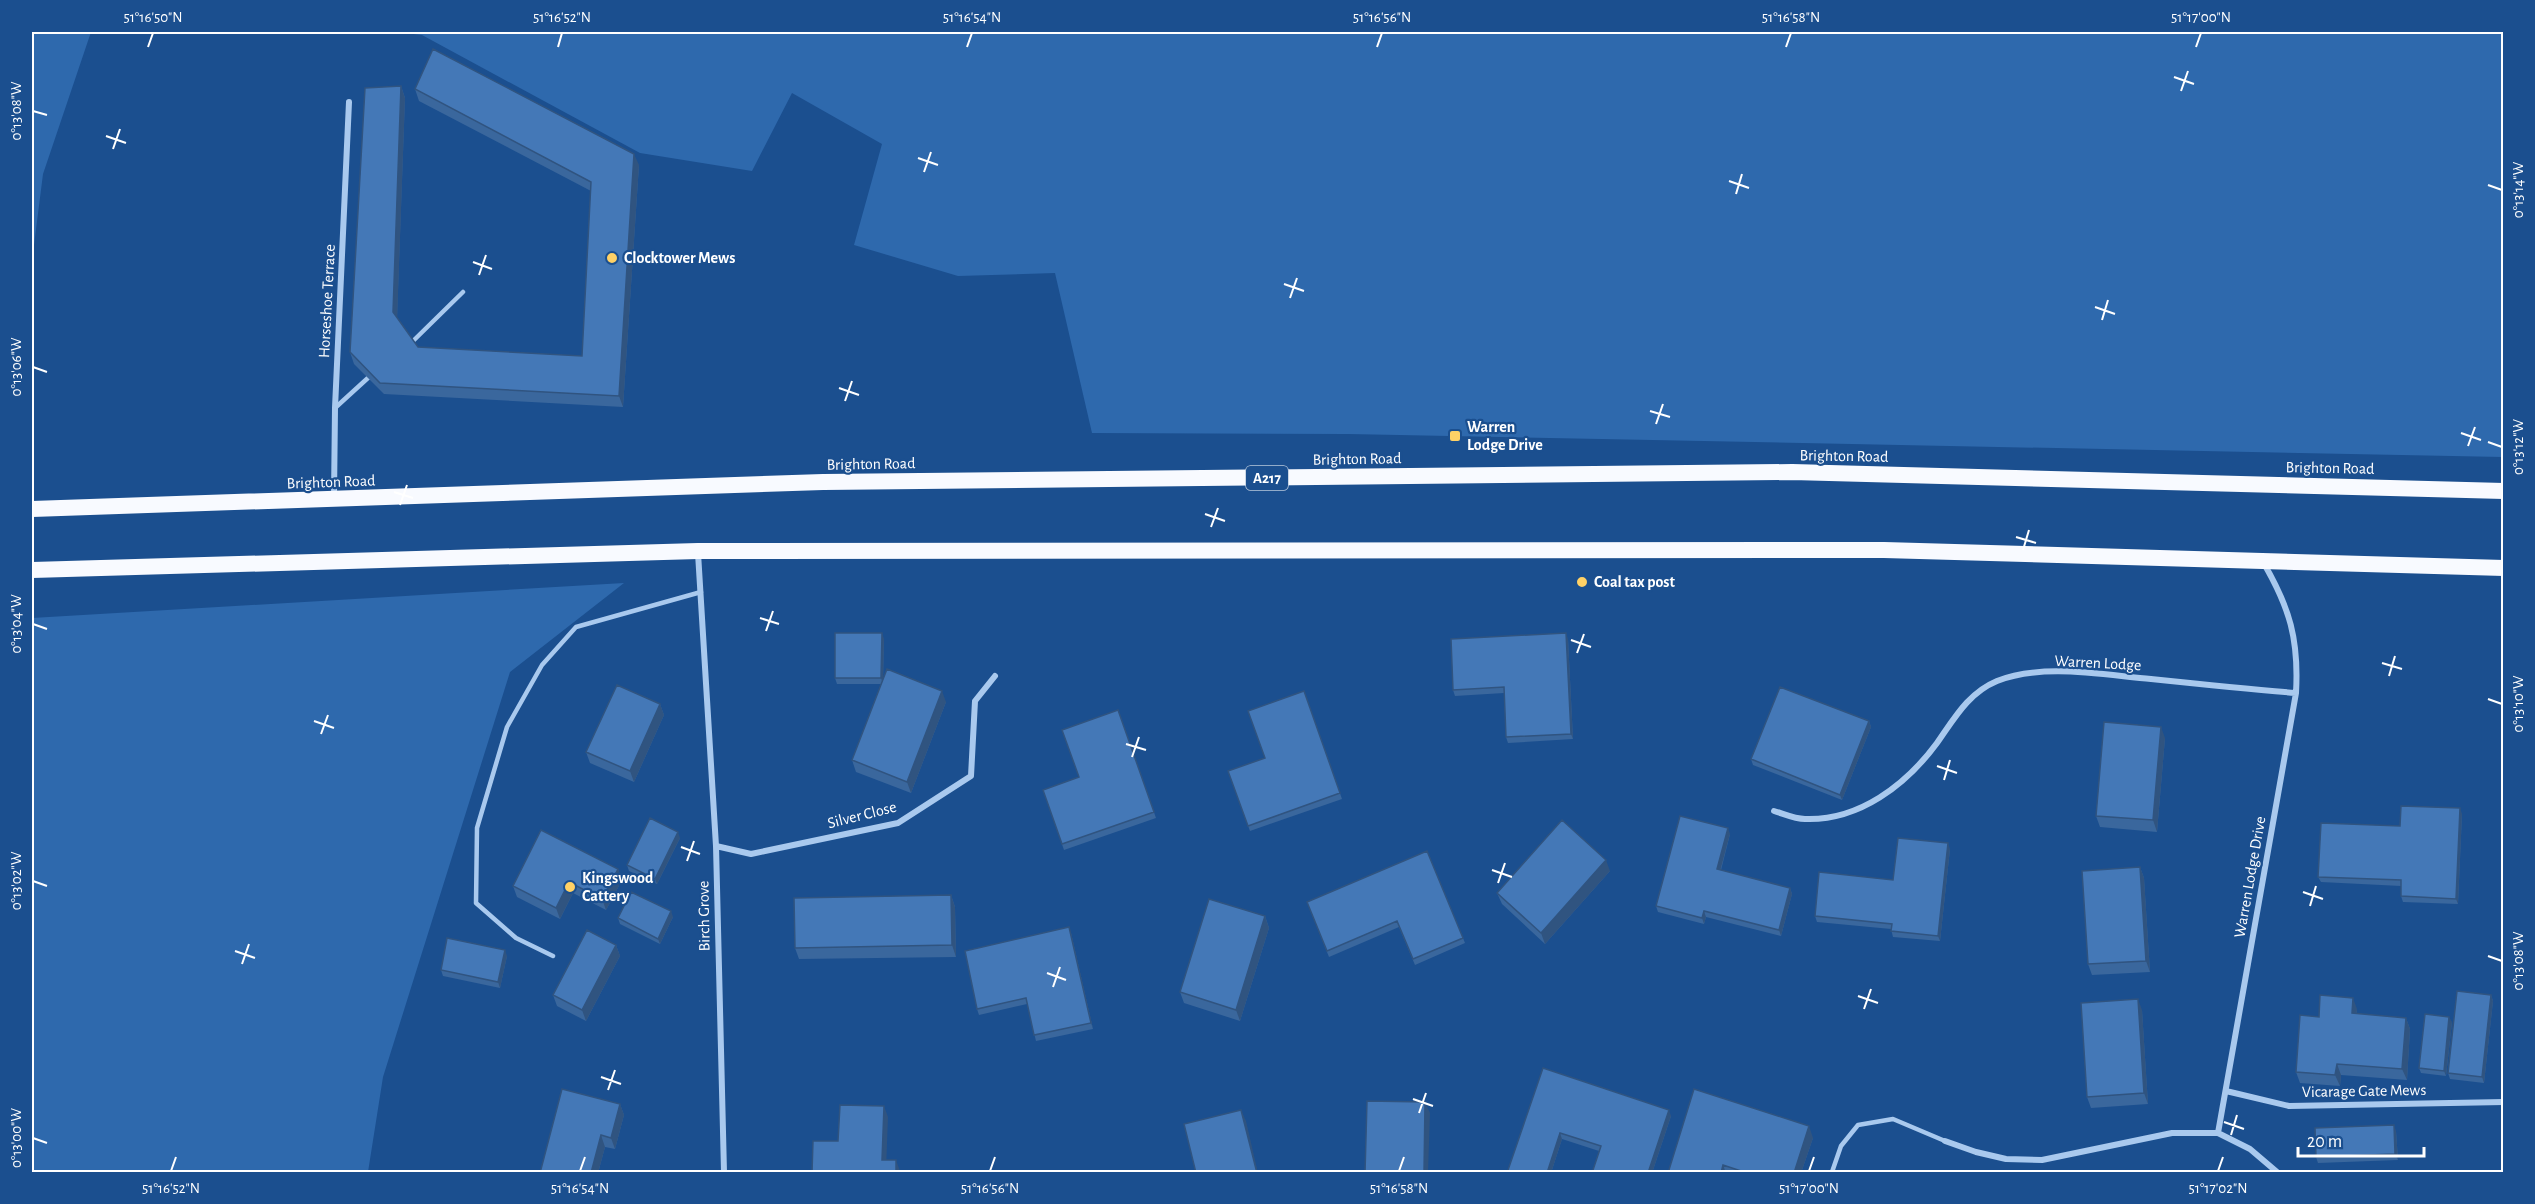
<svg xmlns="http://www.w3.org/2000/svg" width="2535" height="1204" font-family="'Alegreya Sans',sans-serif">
  <rect width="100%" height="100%" fill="#1b4f8f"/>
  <path fill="#2e69ad" d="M32,32H91L43,174L32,261Z
    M397,32H2503V457L1348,434L1092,433L1055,273L958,276L854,245L882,144L792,93L752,171L640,153L422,35Z
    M624,583L510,672L383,1077L368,1172H32V618Z"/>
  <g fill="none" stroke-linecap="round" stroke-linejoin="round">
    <path stroke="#a9c9ee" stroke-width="4.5" d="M411,343L463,292
      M335,408L369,377
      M553,956L516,938L476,903L477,828L507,727L542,665L576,627L701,592
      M1832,1172L1841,1146L1858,1125L1893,1119L1945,1141"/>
    <path stroke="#a9c9ee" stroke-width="6" d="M334,497L335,408L349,102
      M698,553L716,846L724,1172
      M2263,562C2290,608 2299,640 2296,693L2218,1133L2250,1149L2277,1172
      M1774,811C1784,814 1795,819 1805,819C1859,821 1906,785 1937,743C1954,719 1968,693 1997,681C2042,663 2104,675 2151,679C2199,684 2247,689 2296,693
      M716,846L751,854L898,823L971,776L975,701L995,676
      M2226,1091L2289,1106L2504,1102
      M1945,1141L1976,1152L2006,1159L2042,1160L2172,1133H2218"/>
    <path stroke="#f8faff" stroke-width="16" d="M32,509L823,482L1792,472L2504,491
      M32,570L698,551L1884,550L2504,568"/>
  </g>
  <path fill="#3a679d" d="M401,86L405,98L397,318L418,347L582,356L591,191L419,101L415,89L639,165L623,407L384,394L354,364L350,352Z
    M884,639L883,679L946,702L911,793L856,772L852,760L881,684H837L835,678Z
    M1568,639L1573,739L1508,743L1506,737L1504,693L1455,696L1453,690Z
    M1304,691L1342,799L1250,831L1228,771L1265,758Z
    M660,704L664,715L634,782L590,763L586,752Z
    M1118,710L1156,818L1064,850L1043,790L1079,777Z
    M1869,721L1871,727L1842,800L1753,765L1751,759Z
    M2165,738L2157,832L2100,827L2096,816Z
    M2462,814L2458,904L2403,902L2401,896V886L2321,882L2318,877L2400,826Z
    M1730,834L1721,870L1790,888L1792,894L1781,936L1706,917L1704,924L1658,912L1656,906Z
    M680,838L657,884L629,871L627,865Z
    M1950,849L1940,941L1893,937L1891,929L1817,922L1815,916L1893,880Z
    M1427,851L1465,943L1415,965L1399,927L1329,957L1307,902Z
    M2140,867L2144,878L2150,972L2092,975L2088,964Z
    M618,869L622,880L606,910L573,893L560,919L517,897L513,886Z
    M1610,871L1545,944L1502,904L1497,893Z
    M951,895L955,907L956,957L799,959L795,948Z
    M1265,916L1269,928L1240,1021L1184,1003L1180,992Z
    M673,917L660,944L620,924L618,918Z
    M1071,933L1093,1029L1036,1041L1027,1004L979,1015L977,1009Z
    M616,945L620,956L586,1021L557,1006L553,995Z
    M507,956L500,988L443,976L441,970Z
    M2491,995L2493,1001L2484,1083L2450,1079L2448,1073Z
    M2357,1009V1014L2406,1018L2410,1029L2407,1080L2341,1075L2340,1086L2300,1083L2296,1072L2319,1017Z
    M2142,1010L2148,1104L2091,1108L2087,1097Z
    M2452,1022L2446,1076L2421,1073L2419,1068Z
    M1543,1068L1671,1116L1652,1173H1592L1599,1151L1562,1139L1551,1173H1507Z
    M620,1104L624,1115L615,1149L605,1147L598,1173H540Z
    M2396,1131L2398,1160L2318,1163L2316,1157Z
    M1813,1138L1801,1173H1668Z"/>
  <path fill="#305480" d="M401,86L405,98L397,323L393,312Z
    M634,154L639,165L623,407L619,396Z
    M882,633L884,639L883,684L881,678Z
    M1566,633L1568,639L1573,739L1571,734Z
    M942,691L946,702L911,793L907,782Z
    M660,704L664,715L634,782L630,771Z
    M1869,721L1871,727L1842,800L1840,795Z
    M2161,727L2165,738L2157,832L2153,820Z
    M2460,808L2462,814L2458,904L2456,899Z
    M1728,828L1730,834L1719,875L1717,869Z
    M678,832L680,838L657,884L655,879Z
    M1948,843L1950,849L1940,941L1938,936Z
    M1606,860L1610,871L1545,944L1541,933Z
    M2140,867L2144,878L2150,972L2146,961Z
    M618,869L622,880L606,910L602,899Z
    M569,882L573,893L560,919L556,908Z
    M1790,888L1792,894L1781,936L1779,930Z
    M951,895L955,907L956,957L952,945Z
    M671,911L673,917L660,944L658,939Z
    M1704,911L1706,917L1704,924L1702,918Z
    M1265,916L1269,928L1240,1021L1236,1010Z
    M1069,927L1071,933L1093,1029L1091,1023Z
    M616,945L620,956L586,1021L582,1010Z
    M505,950L507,956L500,988L498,982Z
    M2491,995L2493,1001L2484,1083L2482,1077Z
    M2353,998L2357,1009L2356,1025L2352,1013Z
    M2138,999L2142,1010L2148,1104L2144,1093Z
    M2449,1017L2452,1022L2446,1076L2444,1071Z
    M2406,1018L2410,1029L2407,1080L2402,1069Z
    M2337,1064L2341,1075L2340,1086L2335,1075Z
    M1425,1102L1430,1113L1428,1173H1424Z
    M620,1104L624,1115L615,1149L611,1138Z
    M884,1106L888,1117L886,1171L882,1160Z
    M1241,1110L1246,1121L1258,1173H1257Z
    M1669,1110L1671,1116L1652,1173H1648Z
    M2394,1125L2396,1131L2398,1160L2395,1154Z
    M1809,1126L1813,1138L1801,1173H1794Z
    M1560,1133L1562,1139L1551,1173H1547Z
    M601,1135L605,1147L598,1173H591Z
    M896,1160L900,1171V1173H896Z
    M1723,1165L1726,1173H1721Z"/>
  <path fill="#4478b7" stroke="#305480" stroke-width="1.5" d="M433,49L634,154L619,396L380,383L350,352L365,88L401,86L393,312L418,347L582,356L591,182L415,89Z
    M835,633H882L881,678H835Z
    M1566,633L1571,734L1506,737L1504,687L1453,690L1451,639Z
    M887,669L942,691L907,782L852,760Z
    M617,685L660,704L630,771L586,752Z
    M1780,687L1869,721L1840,795L1751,759Z
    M1304,691L1340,793L1248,826L1228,771L1265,758L1248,711Z
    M1118,710L1154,812L1062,844L1043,790L1079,777L1062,730Z
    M2104,722L2161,727L2153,820L2096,816Z
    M2401,806L2460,808L2456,899L2401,896V880L2318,877L2321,823L2400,826Z
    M1680,816L1728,828L1717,869L1790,888L1779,930L1704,911L1702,918L1656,906Z
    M650,818L678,832L655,879L627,865Z
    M1562,820L1606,860L1541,933L1497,893Z
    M541,830L618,869L602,899L569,882L556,908L513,886Z
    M1898,838L1948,843L1938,936L1891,931L1892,924L1815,916L1819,872L1893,880Z
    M1427,851L1463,938L1413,959L1397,921L1327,951L1307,902Z
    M2140,867L2146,961L2088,964L2082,871Z
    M631,892L671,911L658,939L618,918Z
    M951,895L952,945L795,948L794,898Z
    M1209,899L1265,916L1236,1010L1180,992Z
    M1069,927L1091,1023L1034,1035L1026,998L977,1009L965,951Z
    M587,930L616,945L582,1010L553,995Z
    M447,938L505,950L498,982L441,970Z
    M2457,991L2491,995L2482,1077L2448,1073Z
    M2320,995L2353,998L2352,1013L2406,1018L2402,1069L2337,1064L2335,1075L2296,1072L2300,1015L2319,1017Z
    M2138,999L2144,1093L2087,1097L2081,1003Z
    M2425,1014L2449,1017L2444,1071L2419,1068Z
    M1543,1068L1669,1110L1648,1173H1592L1601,1146L1560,1133L1547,1173H1507Z
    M562,1089L620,1104L611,1138L601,1135L591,1173H540Z
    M1694,1089L1809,1126L1794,1173H1747L1723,1165L1721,1173H1668Z
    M1367,1101L1425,1102L1424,1173H1365Z
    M840,1105L884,1106L882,1160H896V1173H812L813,1141H838Z
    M1241,1110L1257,1173H1196L1184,1124Z
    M2394,1125L2395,1154L2316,1157L2315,1128Z"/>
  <path fill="none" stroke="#fff" stroke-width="2" d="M148,47L153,33M558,47L562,33M967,47L972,33M1377,47L1382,33M1786,47L1791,33M2196,47L2201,33M2174,77L2194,84M2181,91L2188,71M33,111L47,115M106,136L126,143M113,149L120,129M918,158L938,165M924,172L931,152M1729,181L1749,188M2488,185L2502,190M1736,194L1742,174M473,262L492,269M479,275L486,255M1284,284L1304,291M1290,298L1297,278M2095,307L2115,314M2102,320L2108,300M33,367L47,372M839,388L859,395M845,401L852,381M1650,411L1670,417M1656,424L1663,404M2461,433L2481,440M2488,442L2502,447M2468,446L2475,427M394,492L413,498M400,505L407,485M1205,514L1225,521M1211,527L1218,508M2016,537L2036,543M2023,550L2029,530M760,618L779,624M33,624L47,629M766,631L773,611M1571,640L1591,647M1577,653L1584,634M2382,663L2402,669M2389,676L2395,656M2488,699L2502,704M314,721L334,728M321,734L328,715M1126,744L1146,750M1132,757L1139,737M1937,766L1957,773M1944,780L1950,760M681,847L700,854M687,861L694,841M1492,870L1512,877M33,881L47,886M1498,883L1505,863M2303,892L2323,899M2310,906L2316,886M235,951L255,958M2488,956L2502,961M242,964L249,944M1047,973L1066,980M1053,987L1060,967M1858,996L1878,1003M1864,1009L1871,989M601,1077L621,1084M608,1090L615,1070M1413,1099L1433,1106M1419,1113L1426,1093M2224,1122L2244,1129M2231,1135L2237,1115M33,1138L47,1143M171,1171L176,1157M580,1171L585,1157M990,1171L995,1157M1399,1171L1404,1157M1809,1171L1814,1157M2218,1171L2223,1157"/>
  <g fill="#ffd166" stroke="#1b4f8f" stroke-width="2">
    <circle cx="612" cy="258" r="6"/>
    <rect x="1449" y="430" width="12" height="12" rx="3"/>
    <circle cx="1582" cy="582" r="6"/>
    <circle cx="570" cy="887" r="6"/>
  </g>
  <g text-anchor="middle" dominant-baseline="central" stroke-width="4.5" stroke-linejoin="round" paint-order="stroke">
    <rect fill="#1b4f8f" stroke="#bbcadd" stroke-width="1.5" x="1246" y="466" width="42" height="24" rx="4.5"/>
    <g font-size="15" font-weight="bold" fill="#fff">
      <text x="1267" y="478">A217</text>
    </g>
    <g font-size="16" font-weight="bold" fill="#fff" stroke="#1b4f8f" text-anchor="start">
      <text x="624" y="258">Clocktower Mews</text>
      <text x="1467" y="427">Warren<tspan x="1467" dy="18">Lodge Drive</tspan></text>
      <text x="1594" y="582">Coal tax post</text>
      <text x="582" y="878">Kingswood<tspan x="582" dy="18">Cattery</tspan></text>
    </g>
    <g font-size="16" fill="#fff" stroke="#1b4f8f">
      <text transform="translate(327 301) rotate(-87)">Horseshoe Terrace</text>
      <text transform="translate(1844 456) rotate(1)">Brighton Road</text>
      <text transform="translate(1357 459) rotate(-1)">Brighton Road</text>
      <text transform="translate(871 464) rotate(-1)">Brighton Road</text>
      <text transform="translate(2330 468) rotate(1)">Brighton Road</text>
      <text transform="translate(331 482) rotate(-2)">Brighton Road</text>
      <text transform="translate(2098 663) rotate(3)">Warren Lodge</text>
      <text transform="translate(862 815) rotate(-14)">Silver Close</text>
      <text transform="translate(2250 877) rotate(-80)">Warren Lodge Drive</text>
      <text transform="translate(704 916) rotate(-91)">Birch Grove</text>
      <text transform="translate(2364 1091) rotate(-1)">Vicarage Gate Mews</text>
    </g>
  </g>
  <rect width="2535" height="1204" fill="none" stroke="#1b4f8f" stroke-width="66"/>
  <path d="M2298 1147v9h126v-9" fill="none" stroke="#ffffff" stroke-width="3"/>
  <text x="2307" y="1147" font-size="18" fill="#ffffff" stroke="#1b4f8f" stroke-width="4.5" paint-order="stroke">20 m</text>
  <rect x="33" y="33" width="2469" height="1138" fill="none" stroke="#fff" stroke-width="2"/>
  <g font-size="15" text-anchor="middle" fill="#fff">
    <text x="153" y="22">51°16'50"N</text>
    <text x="562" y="22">51°16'52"N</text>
    <text x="972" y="22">51°16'54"N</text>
    <text x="1382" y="22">51°16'56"N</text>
    <text x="1791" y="22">51°16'58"N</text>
    <text x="2201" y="22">51°17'00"N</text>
    <text transform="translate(16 111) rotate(-90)" y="5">0°13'08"W</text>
    <text transform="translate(2518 190) rotate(-90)" y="5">0°13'14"W</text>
    <text transform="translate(16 367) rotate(-90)" y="5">0°13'06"W</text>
    <text transform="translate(2518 447) rotate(-90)" y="5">0°13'12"W</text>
    <text transform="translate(16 624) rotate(-90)" y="5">0°13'04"W</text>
    <text transform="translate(2518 704) rotate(-90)" y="5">0°13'10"W</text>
    <text transform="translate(16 881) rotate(-90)" y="5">0°13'02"W</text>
    <text transform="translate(2518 961) rotate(-90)" y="5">0°13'08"W</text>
    <text transform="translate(16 1138) rotate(-90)" y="5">0°13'00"W</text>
    <text x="171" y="1193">51°16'52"N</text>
    <text x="580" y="1193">51°16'54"N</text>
    <text x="990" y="1193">51°16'56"N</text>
    <text x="1399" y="1193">51°16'58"N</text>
    <text x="1809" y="1193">51°17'00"N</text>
    <text x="2218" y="1193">51°17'02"N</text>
  </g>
</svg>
